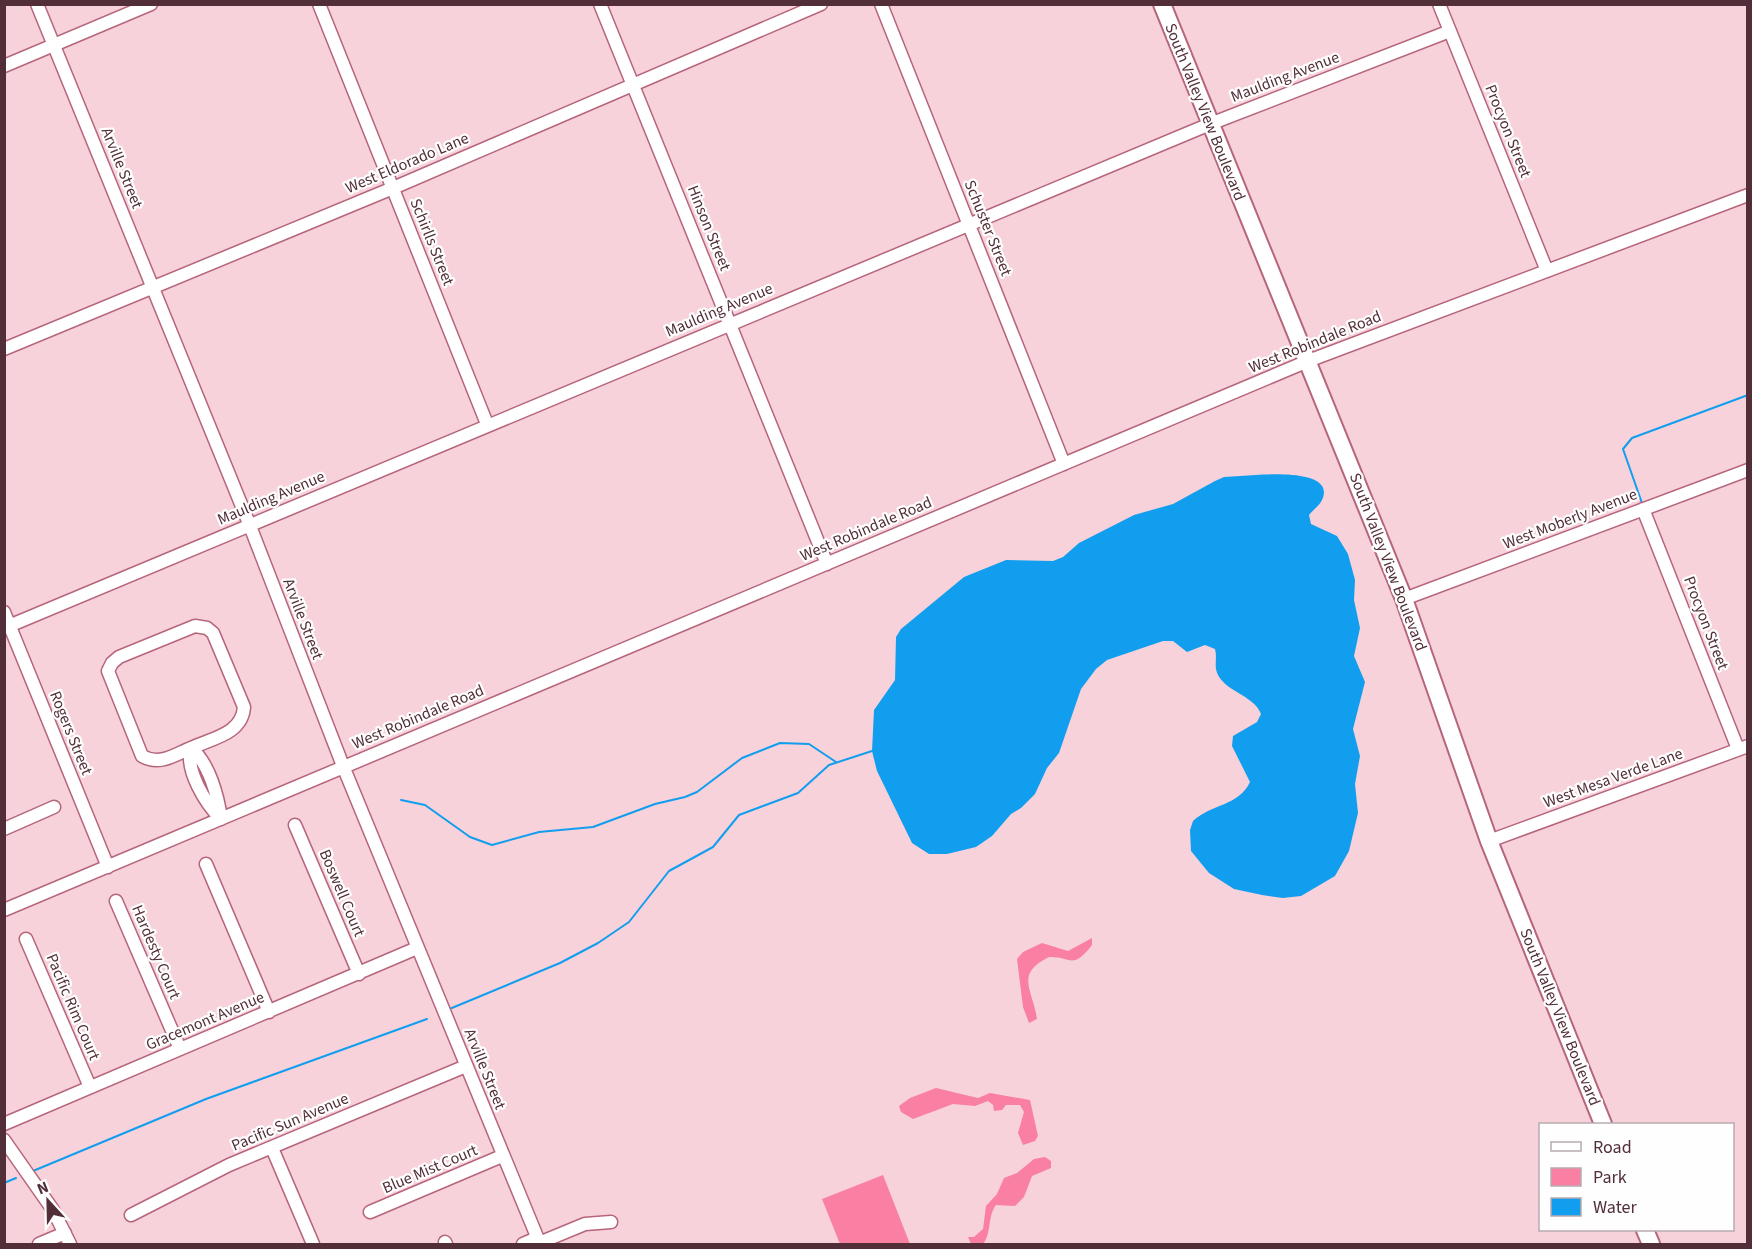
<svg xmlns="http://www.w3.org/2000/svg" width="1752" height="1249" font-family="'Source Sans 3',sans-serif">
  <rect width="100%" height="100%" fill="#f7d2da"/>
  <path fill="#f980a3" d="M1092,938V945C1072,971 1071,956 1049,957C1014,974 1033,990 1037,1019L1029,1023L1023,1007L1017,959L1023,952L1042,943L1068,951Z
    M936,1088L978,1098L990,1093L1030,1100L1038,1136L1035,1141L1023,1145L1018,1133L1024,1112L1020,1105H1006L1002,1110L994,1111L993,1105L988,1101L975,1106L953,1104L913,1119L901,1112L899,1106L910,1098Z
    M1045,1157L1051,1161V1168L1032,1176L1024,1197L1015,1206L996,1205C987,1217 992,1233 983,1244H971L968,1237H974L983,1229L986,1206L997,1194L1004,1178L1017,1173L1034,1159Z
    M883,1175L910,1244H840L822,1199Z"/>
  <path fill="#129eee" d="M1256,475C1271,474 1336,470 1322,500C1320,505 1313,510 1309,515L1311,524L1337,536L1348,554L1355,580L1354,600L1360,628L1354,656L1365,682L1353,729L1360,756L1355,784L1358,813L1349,851L1335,876L1301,896L1283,898L1262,895L1234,889L1209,873L1191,851L1190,830L1193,821C1211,804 1239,806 1250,782L1232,746L1233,736L1257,722L1261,714C1254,694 1220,691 1216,669C1215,663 1217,656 1215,649L1205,645L1187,652L1173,641H1163L1107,660L1096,669L1081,689L1059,753L1047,768L1035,794L1021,808L1011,814L992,836L976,847L947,854H929L912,843L877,771L872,751L874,710L895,680L896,637L901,629L964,577L1006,560L1053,561L1063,557L1079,543L1134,515L1173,504L1215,481L1224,477Z"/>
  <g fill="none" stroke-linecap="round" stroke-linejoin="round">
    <path stroke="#129eee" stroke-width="2" d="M1643,506L1623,449L1632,438L1748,395
      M401,800L425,805L470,837L492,845L539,832L593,827L655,804L685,797L697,792L742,758L780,743L809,744L836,762
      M447,1010L560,963L598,943L629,922L669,871L713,847L739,815L798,793L829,765L872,751
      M33,1171L206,1099L427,1019
      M4,1183L16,1178"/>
    <defs>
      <path id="minor" d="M37,4L250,526L343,766L540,1244
        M319,4L487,424
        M600,4L827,564
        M881,4L1064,464
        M1439,4L1547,271
        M4,66L151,4
        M4,349L393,188L821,4
        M1643,509L1738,749
        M1404,599L1748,470
        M4,612L108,867
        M4,628L1210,124L1450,31
        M191,748C174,755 160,766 142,756L108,671L112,663L119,657L195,626L207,628L213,633L244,707C242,734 213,738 191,748C185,770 205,803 221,819
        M191,748C209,763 218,796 221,819
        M295,825L359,974
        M4,829L54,807
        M1489,841L1748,746
        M206,864L269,1012
        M116,901L180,1049
        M4,910L1308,361L1748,195
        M26,939L90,1087
        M4,1124L417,948
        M4,1140L53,1210L70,1244
        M272,1148L313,1244
        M370,1212L502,1156
        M131,1215L229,1165L466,1066
        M445,1242L446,1244
        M539,1243L585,1224L611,1222
        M39,1244L65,1233
        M523,1244L537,1238"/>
      <path id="major" d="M1162,4L1404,599L1489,841L1603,1124
        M1645,1230L1651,1244"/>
    </defs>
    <use href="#minor" stroke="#b6657b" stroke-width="15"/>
    <use href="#major" stroke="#b6657b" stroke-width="20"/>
    <use href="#minor" stroke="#fff" stroke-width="12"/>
    <use href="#major" stroke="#fff" stroke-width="16"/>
  </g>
  <g text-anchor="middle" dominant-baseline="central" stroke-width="4.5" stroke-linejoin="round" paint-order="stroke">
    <g font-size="16" fill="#522f38" stroke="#fefefe">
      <text transform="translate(1285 77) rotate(-21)">Maulding Avenue</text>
      <text transform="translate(1205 112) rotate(68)">South Valley View Boulevard</text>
      <text transform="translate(1508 131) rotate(68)">Procyon Street</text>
      <text transform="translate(407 163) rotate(-23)">West Eldorado Lane</text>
      <text transform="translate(122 168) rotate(68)">Arville Street</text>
      <text transform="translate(709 228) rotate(68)">Hinson Street</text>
      <text transform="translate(988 228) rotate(68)">Schuster Street</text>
      <text transform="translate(432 242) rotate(68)">Schirlls Street</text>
      <text transform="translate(719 310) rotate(-23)">Maulding Avenue</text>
      <text transform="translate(1315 342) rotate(-22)">West Robindale Road</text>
      <text transform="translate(271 498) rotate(-23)">Maulding Avenue</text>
      <text transform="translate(1570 519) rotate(-21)">West Moberly Avenue</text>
      <text transform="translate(866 529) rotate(-23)">West Robindale Road</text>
      <text transform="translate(1388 562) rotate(69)">South Valley View Boulevard</text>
      <text transform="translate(303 619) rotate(69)">Arville Street</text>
      <text transform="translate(1706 623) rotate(69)">Procyon Street</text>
      <text transform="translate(418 717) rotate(-23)">West Robindale Road</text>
      <text transform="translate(71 733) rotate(68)">Rogers Street</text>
      <text transform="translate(1613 778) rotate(-20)">West Mesa Verde Lane</text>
      <text transform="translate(342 893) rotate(67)">Boswell Court</text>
      <text transform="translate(156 952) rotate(67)">Hardesty Court</text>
      <text transform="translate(73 1007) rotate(67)">Pacific Rim Court</text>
      <text transform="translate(1560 1017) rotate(68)">South Valley View Boulevard</text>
      <text transform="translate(205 1021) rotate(-23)">Gracemont Avenue</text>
      <text transform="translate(485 1069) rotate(68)">Arville Street</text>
      <text transform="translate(290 1122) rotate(-23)">Pacific Sun Avenue</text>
      <text transform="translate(430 1169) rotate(-23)">Blue Mist Court</text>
    </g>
  </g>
  <rect width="1752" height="1249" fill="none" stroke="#522f38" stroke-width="12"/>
  <rect x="1539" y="1123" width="195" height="108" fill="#fefefe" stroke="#b9abaf" stroke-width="1.5"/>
  <rect x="1551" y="1142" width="30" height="9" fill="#ffffff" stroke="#b9abaf" stroke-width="1.5"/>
  <text x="1593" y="1153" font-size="18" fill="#522f38">Road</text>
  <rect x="1551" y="1168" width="30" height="18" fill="#f980a3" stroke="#b9abaf" stroke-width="1.5"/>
  <text x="1593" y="1183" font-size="18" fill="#522f38">Park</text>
  <rect x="1551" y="1198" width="30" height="18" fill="#129eee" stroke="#b9abaf" stroke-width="1.5"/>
  <text x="1593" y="1213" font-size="18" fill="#522f38">Water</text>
  <g transform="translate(48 1201) rotate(338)" stroke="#fefefe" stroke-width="4.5" paint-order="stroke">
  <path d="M0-4.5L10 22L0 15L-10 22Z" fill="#522f38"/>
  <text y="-9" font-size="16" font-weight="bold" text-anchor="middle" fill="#522f38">N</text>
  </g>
</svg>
